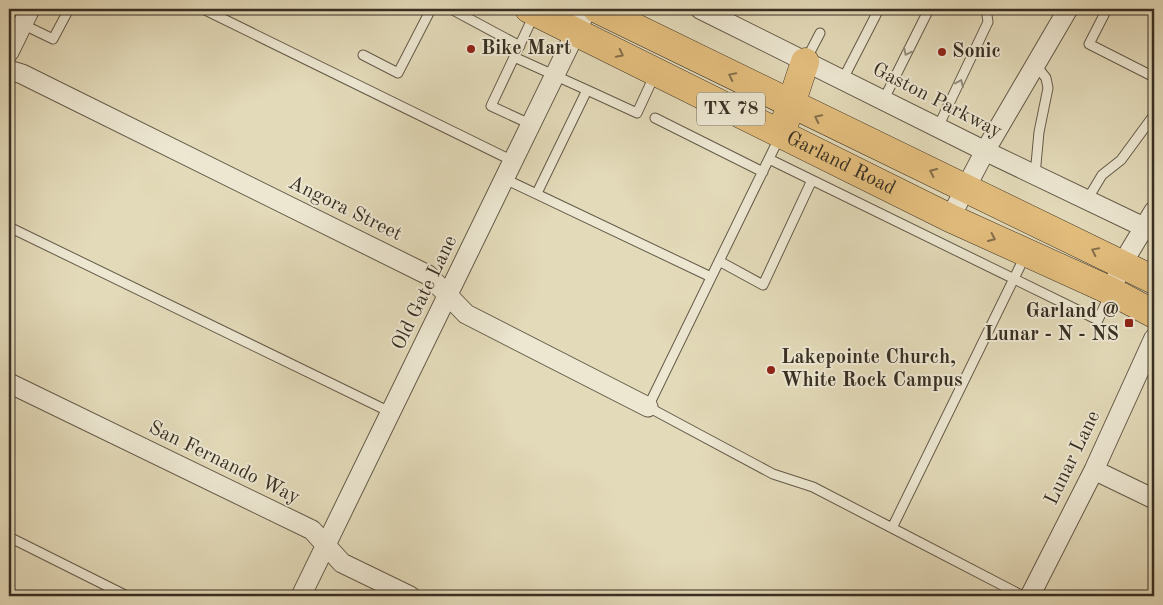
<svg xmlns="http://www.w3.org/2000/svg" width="1163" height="605" font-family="'Old Standard TT',serif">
  <rect width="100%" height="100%" fill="#e3dab9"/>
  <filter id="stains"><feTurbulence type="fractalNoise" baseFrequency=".004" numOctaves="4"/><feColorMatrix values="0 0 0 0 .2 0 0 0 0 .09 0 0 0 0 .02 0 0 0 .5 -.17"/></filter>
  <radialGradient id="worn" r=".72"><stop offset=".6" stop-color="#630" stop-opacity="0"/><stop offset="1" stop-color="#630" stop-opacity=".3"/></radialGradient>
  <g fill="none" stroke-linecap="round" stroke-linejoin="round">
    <defs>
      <path id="service" d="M203,9L513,161
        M451,9L520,46
        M1107,9L1089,44L1154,77
        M22,24L53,39L69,9
        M363,55L398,73L431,9
        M514,57L587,90
        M806,60L820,33
        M843,79L879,9
        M884,99L929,9
        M655,118L763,172
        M530,124L491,106L534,15
        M938,127L988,22L986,9
        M780,136L648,407L773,474L813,487L892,528L1025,256
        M769,159L1098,320L1110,294
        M1035,175L1039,132L1048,88L1046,78L1035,64
        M505,179L711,277
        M537,193L587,90L637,113L655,74
        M1087,200L1102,175L1121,160L1154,115
        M9,227L390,412
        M719,261L763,285L812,180
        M892,528L1023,596
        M9,537L127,596"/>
      <path id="minor" d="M700,9L985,151L1154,232
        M9,52L30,9
        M9,70L22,74L428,275L466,314L648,407
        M950,218L985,151L1068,9
        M1111,291L1122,264L1154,211
        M9,383L312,530L342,563L410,596
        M1094,470L1154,499
        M301,596L587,9
        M1030,596L1094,470L1154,338"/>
      <g id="primary">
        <path id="s1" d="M529,9L950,218L1111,291L1154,314"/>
        <path d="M597,9L1154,280"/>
        <path d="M785,122L805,62"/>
      </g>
    </defs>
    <use href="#service" stroke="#635a48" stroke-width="11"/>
    <use href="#minor" stroke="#635a48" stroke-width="21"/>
    <use href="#primary" stroke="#382f23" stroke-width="29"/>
    <use href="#service" stroke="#ede7d2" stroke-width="9"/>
    <use href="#minor" stroke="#ede7d2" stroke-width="19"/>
    <use href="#primary" stroke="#e2bd7c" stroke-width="28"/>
  </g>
  <defs><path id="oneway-chevron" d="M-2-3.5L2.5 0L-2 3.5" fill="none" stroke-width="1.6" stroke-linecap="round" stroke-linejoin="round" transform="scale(1.25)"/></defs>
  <g stroke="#928b7a">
    <use href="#oneway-chevron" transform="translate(907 52) rotate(116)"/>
    <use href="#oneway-chevron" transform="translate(960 83) rotate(-65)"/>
  </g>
  <g stroke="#846f4b">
    <use href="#oneway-chevron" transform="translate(620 54) rotate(27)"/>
    <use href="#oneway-chevron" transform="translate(732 76) rotate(-154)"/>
    <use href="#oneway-chevron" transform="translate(818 118) rotate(-154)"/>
    <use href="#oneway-chevron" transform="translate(933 172) rotate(-155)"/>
    <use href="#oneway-chevron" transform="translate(992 238) rotate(25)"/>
    <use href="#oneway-chevron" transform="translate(1095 251) rotate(-154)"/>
  </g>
  <g fill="#8f2418" stroke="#ede7d2" stroke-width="2">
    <circle cx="471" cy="49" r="5"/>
    <circle cx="942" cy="52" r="5"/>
    <rect x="1124" y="318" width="10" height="10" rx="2.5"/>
    <circle cx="771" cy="370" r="5"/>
  </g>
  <g text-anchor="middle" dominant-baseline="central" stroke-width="4" stroke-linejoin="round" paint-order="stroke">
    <rect fill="#ede7d2" stroke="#6e6658" stroke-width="1" x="697" y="92.5" width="68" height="33" rx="4"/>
    <g font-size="19" font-weight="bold" fill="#382f23">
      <text x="731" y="109">TX 78</text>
    </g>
    <g font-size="20" font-weight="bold" fill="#382f23" stroke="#ede7d2" text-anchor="start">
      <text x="481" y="49">Bike Mart</text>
      <text x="952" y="52">Sonic</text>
      <text x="1119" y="312" text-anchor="end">Garland @<tspan x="1119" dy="23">Lunar - N - NS</tspan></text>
      <text x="781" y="358">Lakepointe Church,<tspan x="781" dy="23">White Rock Campus</tspan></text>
    </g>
    <g font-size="20" fill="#382f23" stroke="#ede7d2">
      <text transform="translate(937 101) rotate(27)">Gaston Parkway</text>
      <text stroke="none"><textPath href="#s1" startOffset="348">Garland Road</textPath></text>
      <text transform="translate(345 209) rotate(26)">Angora Street</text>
      <text transform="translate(425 293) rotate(-64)">Old Gate Lane</text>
      <text transform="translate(1073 458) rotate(-64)">Lunar Lane</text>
      <text transform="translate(224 463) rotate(26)">San Fernando Way</text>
    </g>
  </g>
  <rect width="1163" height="605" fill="none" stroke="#e3dab9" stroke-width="30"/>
  <rect x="10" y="10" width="1143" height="585" fill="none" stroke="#382f23" stroke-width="2.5"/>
  <rect x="15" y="15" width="1133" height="575" fill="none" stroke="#382f23"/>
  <rect width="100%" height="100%" filter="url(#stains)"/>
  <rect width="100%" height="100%" fill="url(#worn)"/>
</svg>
